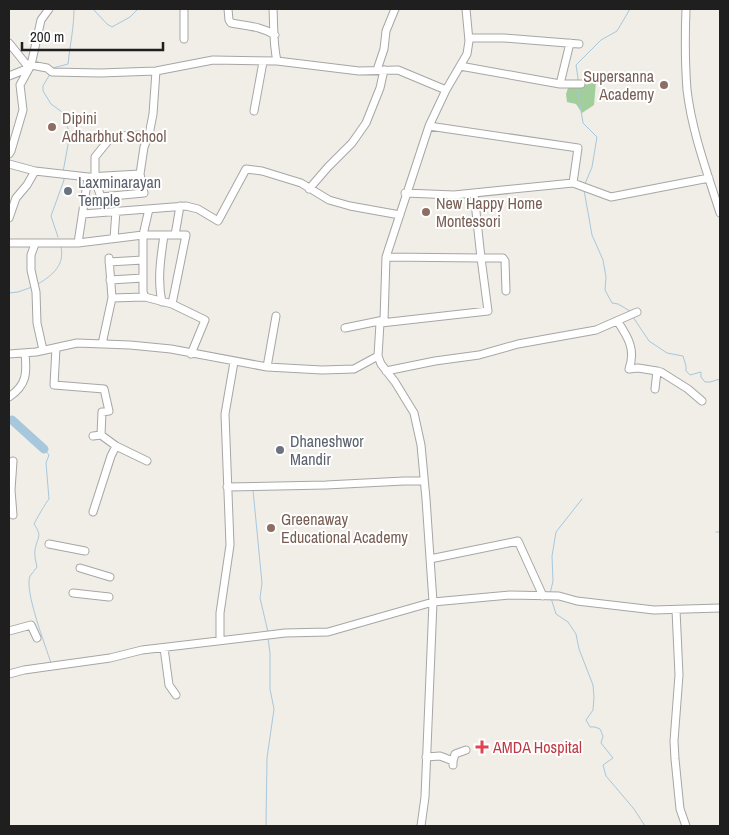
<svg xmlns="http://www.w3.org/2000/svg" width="729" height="835" font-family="'Archivo Narrow',sans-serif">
  <rect width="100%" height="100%" fill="#f0eee6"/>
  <path fill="#a2ce9b" d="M596,82L594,105L582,113L576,104L567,102L566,94L569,85L581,86Z"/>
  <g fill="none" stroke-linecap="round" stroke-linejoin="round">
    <path stroke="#a7c7dd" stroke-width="1" d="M93,9L107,24L112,27L130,17L138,9
      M53,68L68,64C70,45 74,27 74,9
      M50,74L43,86V91L51,104L62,112L70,134L63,172
      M577,82L578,78L576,65L601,40L617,31L630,9
      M577,86L583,123L597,137L592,167L585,184
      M584,190L592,235L603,260L606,277L605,290L612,303L618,304L630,311
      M58,237L51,216L64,180L63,176
      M38,284C53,275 65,265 61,247
      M9,293L18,292L32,287
      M633,317L649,341L667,353L683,356L686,366V371L690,375L701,372V377L705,382H710L720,379
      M44,449L49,455L46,463L49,499C46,502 36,520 34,524C43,537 37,537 35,550C34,555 36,562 37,567C35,570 32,573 30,576C24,591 46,647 51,663
      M253,490L262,583L260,598L268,632
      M716,532H720
      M550,594L553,581L552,556L556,532L582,499
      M551,598L556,614L568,622L576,634L579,649L593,685L594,697L593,710L586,720L590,727H595L600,729L603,736L601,743L613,758L603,765L606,776L634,809L645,826
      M266,826L267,758L274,709L270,689V653L268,638"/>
    <path stroke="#a7c7dd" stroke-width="9" d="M12,420L44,449"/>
    <defs>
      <path id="minor" d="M184,9V39
        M228,9L229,20L231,23C247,26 260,26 275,35
        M273,9C274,26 273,44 277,61
        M686,9C685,35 685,63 687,90C692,132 707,172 720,213
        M469,38H504L579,44
        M9,43L26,64L47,68L52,72L100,73L156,71L213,60L277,61L359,71L398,70L446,90
        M460,66L560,84H581
        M377,70L384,49L386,31L395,9
        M9,76L29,68
        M560,84L570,43
        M254,111L263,62
        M429,126L578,148L573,183
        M149,135L153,114L156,71
        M9,154L11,151L23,110L20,85L31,65L41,20L49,9
        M9,164L35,171L27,185L16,198L9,218
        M35,171L88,177L140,174L144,193L101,197L97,186L101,177
        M95,177V157L112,136L149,135L144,147L140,174
        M309,189L328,167L352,143L366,123L380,88L384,70
        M405,193L454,195L573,183L611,197L709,178
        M474,193L481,258H503L505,261L506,291
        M149,209L143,235V292L145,297L172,304
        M83,214L186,206L198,209L218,221L246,169L262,171L301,183L329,200L350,206L400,215
        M175,235L180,206
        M114,238L116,211
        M9,243H78L143,235H186L172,304L205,320L191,354
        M78,243L88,177
        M35,244L31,255V270L36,292L37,323L43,350
        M109,262L143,260
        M110,280L143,278
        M112,298L145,297
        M162,302C157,280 161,256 164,235
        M618,322C628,337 636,350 629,369L638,368L657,371
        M381,323L488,311L481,258L386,257
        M345,328L384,320
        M102,344L112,298L109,258
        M56,348L54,385L104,389L109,411L102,412L101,435L93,436
        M9,354L36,352L77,343L130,345L171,349L267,367L322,370L354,369L378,356
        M267,367L276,316
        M386,371L435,361L479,355L518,344L596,330L637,312
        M655,389L657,371L661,372L688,389L702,401
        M9,397C27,385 27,373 25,353
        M101,435L116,446L147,461
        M13,461L11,490L13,515
        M227,487L326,485L404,481H424
        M93,512L111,456L116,446
        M49,544L85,551
        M430,559L518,541L543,596
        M80,568L110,577
        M73,593L109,597
        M676,610L679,675L674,741L675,759L680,809L686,826
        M9,631L31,625L37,638
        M220,640V613L230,545L225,414L234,362
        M164,648L169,685L176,695
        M9,674L24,670L110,658L142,650L285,633L328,632L433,602L510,595L559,596L577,601L654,610L720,608
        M426,757L440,756L453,761V765
        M453,761L455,754L466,750
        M421,826L425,797L433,602L426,499L421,445L414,413L395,382L381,364L378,356L380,323L384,320L386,257L429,126L446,90L467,54L469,41L466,9"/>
    </defs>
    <use href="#minor" stroke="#a6a6a6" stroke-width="9"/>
    <use href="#minor" stroke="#fff" stroke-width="7"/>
  </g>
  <g fill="#8d6e63" stroke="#fff" stroke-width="2">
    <circle cx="664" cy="85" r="5"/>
    <circle cx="52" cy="127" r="5"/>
    <circle cx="426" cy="212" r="5"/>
    <circle cx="271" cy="528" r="5"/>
  </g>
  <g fill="#6b7280" stroke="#fff" stroke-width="2">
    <circle cx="68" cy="191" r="5"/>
    <circle cx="280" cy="450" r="5"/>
  </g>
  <path fill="#e0444e" stroke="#fff" stroke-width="2" d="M479.5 739.5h5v5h5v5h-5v5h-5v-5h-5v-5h5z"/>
  <g text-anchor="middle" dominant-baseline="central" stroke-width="4" stroke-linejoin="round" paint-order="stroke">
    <g font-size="16" fill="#785e54" stroke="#fff" text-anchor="start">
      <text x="654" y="76" text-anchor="end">Supersanna<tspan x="654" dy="18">Academy</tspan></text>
      <text x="62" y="118">Dipini<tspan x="62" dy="18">Adharbhut School</tspan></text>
      <text x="436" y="203">New Happy Home<tspan x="436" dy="18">Montessori</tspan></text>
      <text x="281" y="519">Greenaway<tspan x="281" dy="18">Educational Academy</tspan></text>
    </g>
    <g font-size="16" fill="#5b616d" stroke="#fff" text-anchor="start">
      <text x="78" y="182">Laxminarayan<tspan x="78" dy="18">Temple</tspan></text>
      <text x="290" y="441">Dhaneshwor<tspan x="290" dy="18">Mandir</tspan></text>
    </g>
    <g font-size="16" fill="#be3a42" stroke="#fff" text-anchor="start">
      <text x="493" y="747">AMDA Hospital</text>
    </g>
  </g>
  <rect width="729" height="835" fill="none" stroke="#1f1f1f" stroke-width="20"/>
  <path d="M22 42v8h141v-8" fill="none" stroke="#1f1f1f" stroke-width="2.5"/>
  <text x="30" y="42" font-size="15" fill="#1f1f1f" stroke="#ffffff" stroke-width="4" paint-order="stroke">200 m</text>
</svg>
